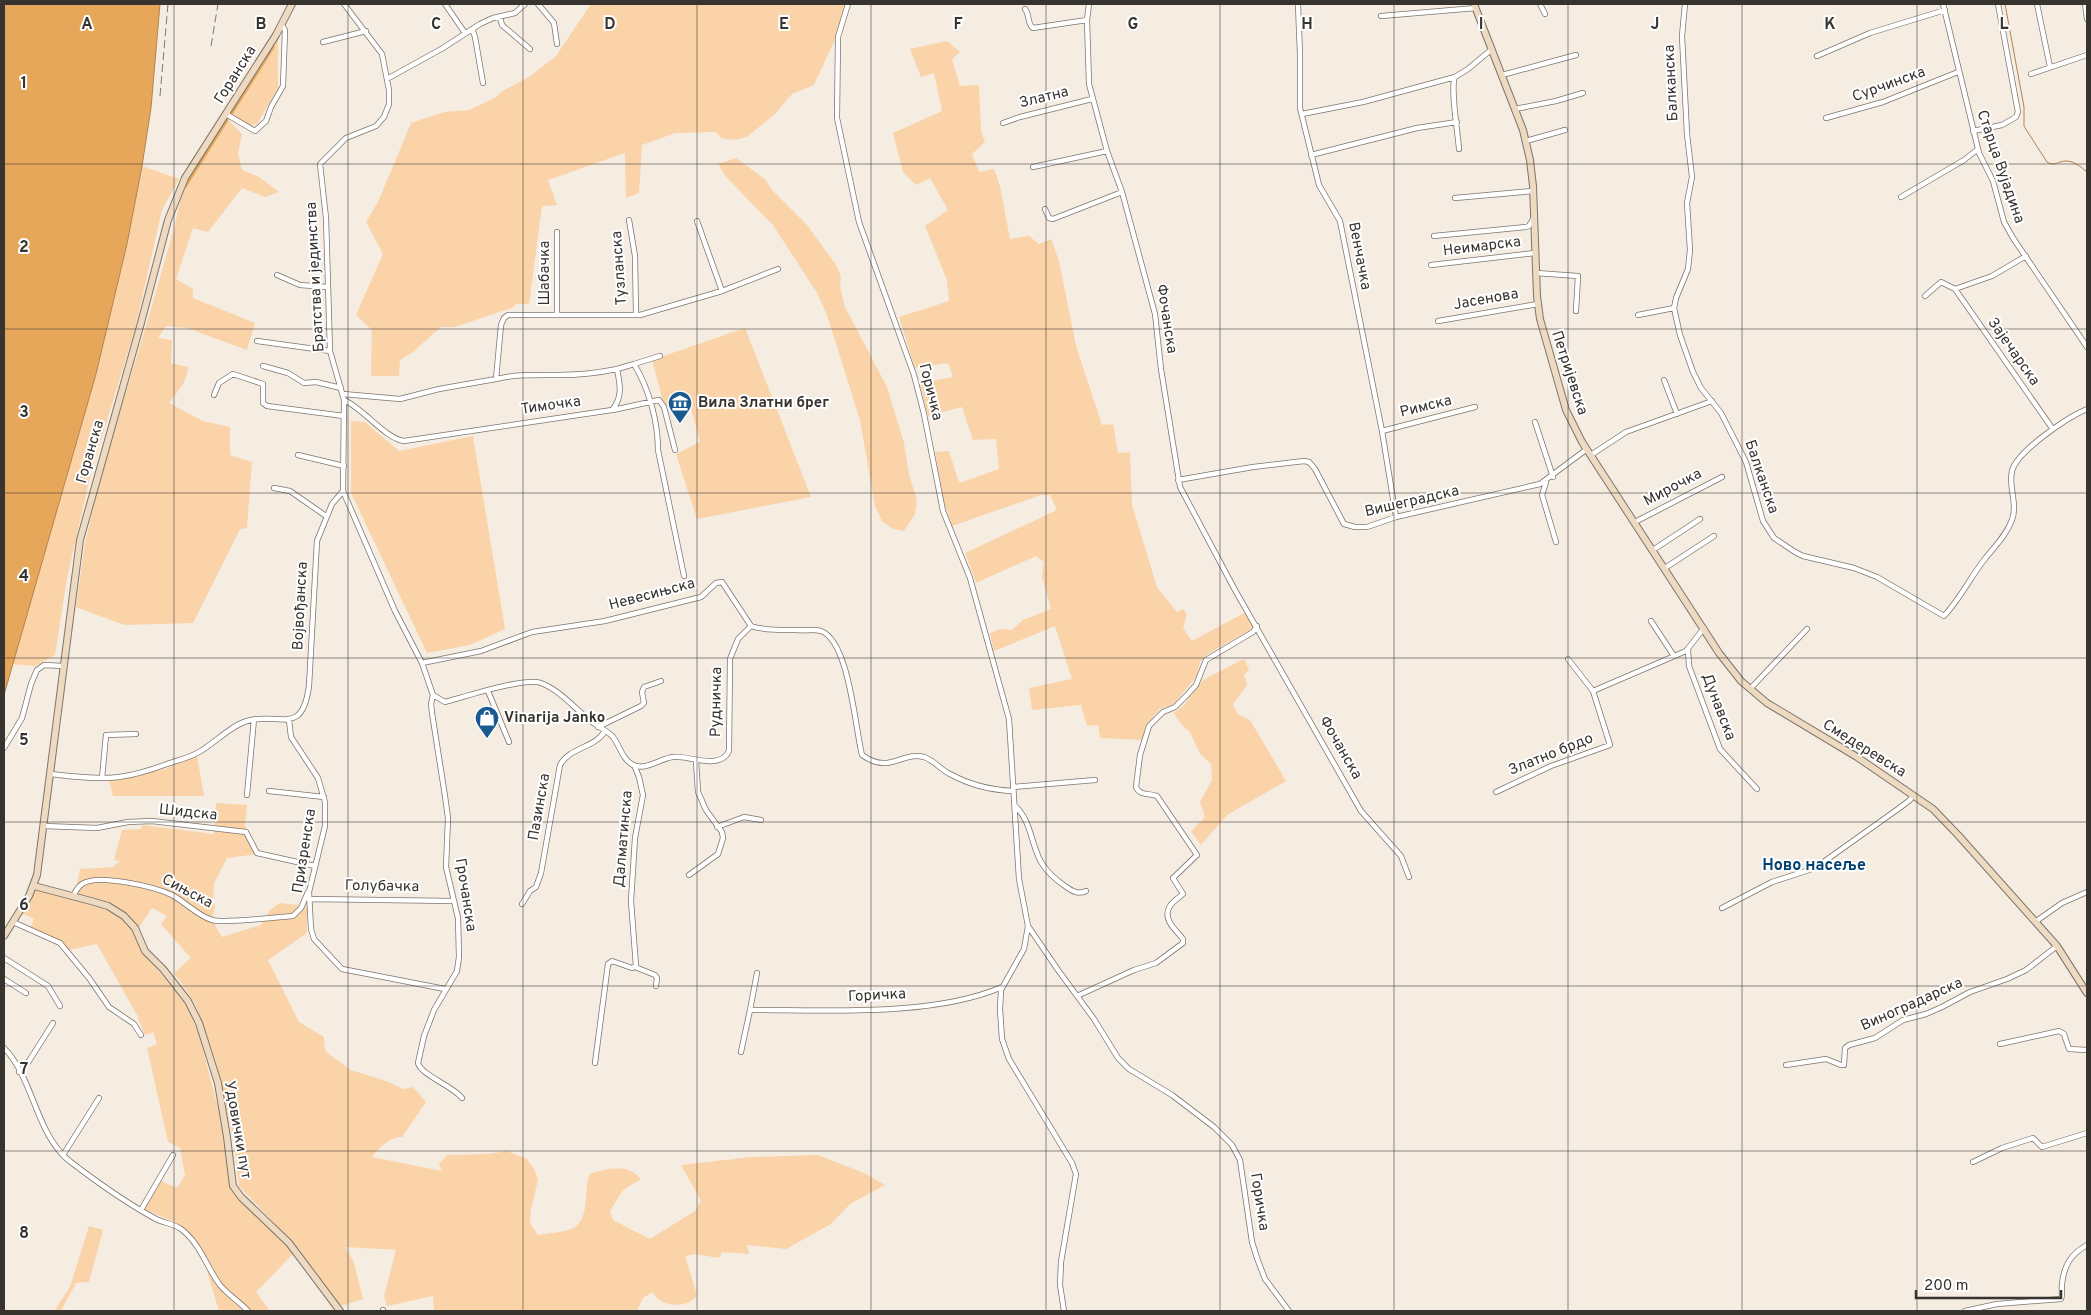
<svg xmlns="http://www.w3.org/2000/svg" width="2091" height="1315" font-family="Overpass,sans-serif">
  <rect width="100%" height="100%" fill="#f5ece2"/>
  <path fill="#fbd3a8" d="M591,4H845L837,35L814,85L792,94L775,114L747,137L734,140L721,138L716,132L675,133L642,145L639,193L626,198L625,153L548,180L557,205L542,206L529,304H516L514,307L455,327H441L413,352L400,360L399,376H371L372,330L356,315L383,254L366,222L378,202L411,123L444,112L469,110L495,98L504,90L529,77L556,56Z
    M278,36V88L257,124L249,126L231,113Z
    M947,41L960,52L952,59L960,86L979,85L981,132L985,142L972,154L979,172L994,169L1000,186L1010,239L1029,236L1039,244L1051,239L1059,261L1076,346L1102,425L1113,424L1118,453L1130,452L1132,505L1157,587L1177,612L1184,609L1187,615L1183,628L1192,641L1246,612L1253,626L1250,630L1206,655L1200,662L1196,677L1174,704L1160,709L1146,725L1142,740L1100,738L1098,725L1087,726L1081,705L1032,710L1029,688L1072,679L1055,626L994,651L990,633L1000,629L1012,630L1023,620L1051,609L1042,577L1044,562L1036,556L976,583L965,553L1057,510L1050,495H1041L952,526L944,502L935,452L949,451L959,483L999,469L996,439L973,440L962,407L928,416L920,383L953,377L948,363L915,368L899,317L949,301L947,280L925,226L948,210L930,178L916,185L903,172L893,133L942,111L934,73L921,77L910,49Z
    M228,120L242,134L238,153L242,170L259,177L279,192L265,197L242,188L208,232L193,228L176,279L193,289V298L255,323L247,350L187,328L166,326L158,338L172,340L171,363L188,367C187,383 177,392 169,403L203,421L230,427V455L252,462L247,528L240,529L193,623L124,625L76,607L85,543L103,469L151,309L175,225L181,195Z
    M736,158L766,180L771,189L807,225L836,265L841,276L840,287L845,307L887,387L904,443L909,475L917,500L915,514L904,531L893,529L882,521L875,506L860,420L827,315L817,293L773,225L726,177L718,164Z
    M142,166L179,179L162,210L135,329L91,473L67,578L55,655L35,666L12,664L96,374L127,244Z
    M745,328L811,497L697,519L676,454L700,442L689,401L664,405L652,360Z
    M351,421L365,422L399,451L473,436L505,629L470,645L427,653L351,493Z
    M1244,659L1249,670L1244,675L1247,685L1233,704L1238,714L1250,720L1286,781L1227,815L1201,845L1191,831L1205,817L1200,802L1212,780L1211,764L1200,754L1190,732L1181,724L1174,713L1184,705L1203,680Z
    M197,756L204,796H113L109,780L165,769Z
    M216,803L247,805L245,825L257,854L227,858L214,883L213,901L215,907L212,920L222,937L261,925L270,910L280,903L307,906V933L268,960L299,1022L324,1037L325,1051L351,1070L389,1082L403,1089L413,1087L426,1102L402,1137C390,1136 379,1148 372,1157L442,1171L439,1164L447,1155L489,1154L507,1151L527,1159L535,1171L538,1180L531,1209L530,1223L538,1235C569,1230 584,1234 586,1198C587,1189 586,1182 590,1174C608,1168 627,1163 641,1179L623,1190L610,1211L613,1220L650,1239L695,1211L701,1201L681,1165L752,1157L818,1155L864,1173L885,1185L850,1204L831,1224L786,1249L747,1245L749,1254L722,1252L719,1258L695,1254L685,1256L697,1295C690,1306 673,1307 661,1301C658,1299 654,1295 652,1292L643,1298L637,1311H434L433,1296L387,1306L384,1296L396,1250L346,1247L354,1263L363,1299L341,1306L295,1245L239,1186L233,1138L216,1061L195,1003L174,973L191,958L161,924L167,916L152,908L138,929L123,911L75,894L80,869L113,867L120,861L114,860L122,830L141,829L142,825L214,834Z
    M36,888L118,913L132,929L141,949L186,1005L199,1034L219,1112L231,1188L283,1241L293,1254L256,1292L270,1311H219L207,1271V1258L177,1223L143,1209L159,1180L177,1188L185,1175L180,1148L168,1142L147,1048L157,1044L153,1032L145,1035L137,1015L97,944L69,950L56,938L30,929L34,919L21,913Z
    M89,1226L103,1230L89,1282L76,1283L61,1311H54L70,1287Z"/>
  <path fill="#e7a75b" stroke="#b2844e" d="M4,4H160L151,108L142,166L127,244L96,374L4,695Z"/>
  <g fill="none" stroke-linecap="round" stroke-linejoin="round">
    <path stroke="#b2844e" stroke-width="1" d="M2005,4L2024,107V126L2027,131L2047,162C2055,167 2058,161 2066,161C2074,161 2081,167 2087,172"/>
    <path stroke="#e7a75b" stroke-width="5" d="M230,114L272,47
      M185,185L226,120"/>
    <defs>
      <path id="street" d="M344,4L382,54L389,90V104L384,117L376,126L346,138L320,164L326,218L330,351L344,400L343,491L395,611L422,663L433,695
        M445,4L465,33
        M538,4L554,23L557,44
        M848,4L838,37L837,118L859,222L914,375L924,414L943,511L970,578L1009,719L1019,879L1028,926L1024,949L1001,990L1000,1009L1002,1039L1009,1059L1072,1163L1076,1174L1061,1262L1060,1285L1064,1311
        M1089,4L1087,20L1089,84L1107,151L1122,192L1155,314L1161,369L1180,487L1235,590L1361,811L1401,856L1409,877
        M1298,4L1300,55V108L1319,185L1340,221L1382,431L1396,517
        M1540,4L1545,14
        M1685,4L1682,36L1687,134L1692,177L1687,203L1690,250L1688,269L1676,298L1674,308L1680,335L1693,372L1701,388L1721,413L1746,462L1763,521L1774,538L1795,552L1803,556L1854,568L1877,577L1944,616C1960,599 1970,578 1984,560C1994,547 2006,536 2012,520C2018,503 2008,487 2012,471C2017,451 2068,417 2087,409
        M1943,4L1979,153L1993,181L2004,222L2013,238L2087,347
        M2037,4L2050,67
        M2085,4L2087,19
        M1025,9C1030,15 1027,24 1033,28L1087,20
        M1381,16L1476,8
        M500,17L502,25L530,49
        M472,29L475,37L483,83
        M323,42L366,31
        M1817,56L1870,33L1945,10
        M2031,74L2087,55
        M1502,75L1576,55
        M1455,77C1450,87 1458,134 1459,149
        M387,79L443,48L480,24L493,18L515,13L525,4
        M1515,109L1556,101L1583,93
        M226,114L255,131L266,121L271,107L283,86L285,30L282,25
        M1302,114L1363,102L1455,77L1468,69L1492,49
        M1826,118L1883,102L1958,72
        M1003,123L1020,117L1092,99
        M1973,131L2002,125L2016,117L2018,112L1998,4
        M1526,141L1565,130
        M1311,155L1417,128L1457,122
        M1033,167L1107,151
        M1901,197L1964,160L1978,149
        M1455,198L1533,191
        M1045,209L1049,218L1053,219L1122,192
        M629,220L635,256L636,315
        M1434,236L1526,227L1529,226L1533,219
        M1431,265L1535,253
        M1536,273L1578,276L1576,311
        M277,275L300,285L327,287
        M1955,289L2052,428
        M722,291L778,269
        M1925,296L1941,282L1955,289L1992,276L2026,256
        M557,314V232
        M1638,315L1674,308
        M1438,321L1538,304
        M257,341L330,351
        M634,364L660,356
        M263,366L288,373L304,383L316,382L341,388
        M617,369L634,364C649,389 658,421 658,450L684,576
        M1664,380L1677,414
        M343,394L400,399L439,389L496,379L501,325L504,318L508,315H640L722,291L697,221
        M214,395L219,383L233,374L263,384V403L267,406L344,416
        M344,400C364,409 386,439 404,441L612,410C623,398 620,384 617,369C598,373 578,375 559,375C538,375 517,374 496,379
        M613,410L659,400L664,407L675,450
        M1535,422L1553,477
        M1382,431L1475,407
        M298,455L344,466
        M1591,455L1626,432L1712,401
        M1178,480L1253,467L1304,461L1309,462L1315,469L1344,524L1355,527H1367L1396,517L1540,484L1587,449
        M1546,482L1542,495L1556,542
        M274,488L290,491L326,516
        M1635,522L1722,477
        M1653,550L1700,519
        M1665,568L1714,536
        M1651,621L1674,656
        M1688,650L1689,666L1720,749L1757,789
        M422,663L481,651L532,632L605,621L701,597L716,583L722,582L751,626C765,631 783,630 797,630C805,631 813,629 821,631C849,641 855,727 862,755C890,775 901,751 924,757C934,760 941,770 950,774C970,785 990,790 1013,791
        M1750,689L1807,629
        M488,691L509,742
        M1593,691L1686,651L1704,628
        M433,695L445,702C464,697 525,677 541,683C560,690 576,710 592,722C598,727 608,731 613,737C620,746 622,759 633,765C646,771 661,758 673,757C688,755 720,771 729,751L730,659L738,639L751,626
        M433,695L431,704L432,713L445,796L448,818L446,867L458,918L459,957L457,971L434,1010L424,1036L418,1063C421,1075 453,1086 462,1098
        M289,720L291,737L318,778L325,802V826L309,892L311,929L314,939L342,969L445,989
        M598,727L641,706L644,703L642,692L644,687L661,681
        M4,748L22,718L31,684L37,670L44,665L63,666
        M50,774C72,776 96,780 119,777C136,775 151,770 167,764C178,760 189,758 199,752C215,743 230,726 247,721C279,711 302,738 309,686L317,541L332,504L343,491
        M102,778L106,735L136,734
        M1013,787L1095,780
        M269,791L324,797
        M1496,792L1551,766L1610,745L1593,691L1568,659
        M247,795L254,719
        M1015,806C1031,820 1031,844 1041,862C1047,872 1056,880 1065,886C1072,891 1078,895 1086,891
        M44,826L97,828L128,822L152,821L246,832L257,853L315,866
        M717,827L744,817L761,820
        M689,875L718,854L723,838L722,832L706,810L698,792L696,761
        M73,896C75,892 78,887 82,884C98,873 155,887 172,895C185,902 198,916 212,920C227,924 274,917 293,916L301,908L308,892
        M309,899L454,901
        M522,904L530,891L536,887L541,873L560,765C570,747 595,748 605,731
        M1722,908L1772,882L1815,868L1898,809L1910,800L1913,795
        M13,922L60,943L89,978L109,1007L134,1024L141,1035
        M2035,922L2062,903L2087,892
        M1028,926L1058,970L1094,1019L1118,1058L1129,1069L1172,1095L1214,1127L1232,1145L1240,1160L1252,1242L1257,1258L1265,1279L1289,1311
        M4,958L48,986L60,1006
        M635,967L655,975L657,978L656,986
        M4,979L26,993
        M1077,996L1134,970L1156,963L1183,943V939C1176,930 1163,920 1169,908C1171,902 1179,898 1183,894L1173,878L1197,855L1157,796C1149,793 1140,796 1136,787L1140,755L1149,726L1163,712L1175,707L1187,695L1196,685L1206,660L1253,632L1257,626
        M750,1010L757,973
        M2000,1044L2059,1031L2064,1034L2069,1049L2087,1050
        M4,1048C31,1075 35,1125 62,1154C67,1160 74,1164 80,1169C104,1187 130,1205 156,1219C164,1223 174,1224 181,1229C200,1243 207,1268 220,1285C228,1295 240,1302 248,1311
        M741,1052L750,1010C825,1010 933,1017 1002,987
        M595,1063L608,964L612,961L632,968L636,966L631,901L635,838L643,795L639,777L634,765
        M1786,1065L1826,1059L1841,1065H1844L1845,1048L1849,1045L1875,1038L1903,1020L1926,1014L1942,1007L1970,992L2007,979L2026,970L2057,946
        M19,1072L29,1061L53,1023
        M63,1155L99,1098
        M1973,1162L2002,1148L2033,1138L2042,1147L2087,1133
        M141,1210L173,1155
        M383,1310V1311
        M1965,1311L1997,1304L2061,1299C2063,1294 2061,1290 2062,1284C2064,1265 2071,1254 2087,1245"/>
      <path id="secondary" d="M1474,4L1523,130L1530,160L1533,186L1537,296L1540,319L1566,410L1582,442L1719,653L1741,681L1767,703L1857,757L1933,809L1958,835L2057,946L2087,993
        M34,886L91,901L108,906L124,916L135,928L145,951L163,969L188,1001L199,1023L218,1083L227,1137L233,1186L241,1197L289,1243L340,1311
        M4,936L29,896L37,875L80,540L141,323L168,220L185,178L276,35L292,4"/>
    </defs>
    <use href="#street" stroke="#7d756c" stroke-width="6"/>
    <use href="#secondary" stroke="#7d756c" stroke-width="8"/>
    <use href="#street" stroke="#fff" stroke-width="4.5"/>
    <use href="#secondary" stroke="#eddac1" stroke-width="6"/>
    <path stroke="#7f7973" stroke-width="1" stroke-dasharray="8 4" stroke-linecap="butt" d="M211,46L218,4
      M160,96L168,4"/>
  </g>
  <path fill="none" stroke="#37332f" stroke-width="1" stroke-opacity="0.55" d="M174,4V1311M348,4V1311M523,4V1311M697,4V1311M871,4V1311M1046,4V1311M1220,4V1311M1394,4V1311M1568,4V1311M1742,4V1311M1917,4V1311M4,164H2087M4,329H2087M4,493H2087M4,658H2087M4,822H2087M4,986H2087M4,1151H2087"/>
  <defs>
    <symbol id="museum-pin" viewBox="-11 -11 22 30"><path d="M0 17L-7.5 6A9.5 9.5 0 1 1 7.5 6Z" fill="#1b5a90" stroke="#fff"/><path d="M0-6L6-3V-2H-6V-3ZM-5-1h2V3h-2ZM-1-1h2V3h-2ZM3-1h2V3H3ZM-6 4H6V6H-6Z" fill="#fff"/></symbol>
    <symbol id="shop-pin" viewBox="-11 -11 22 30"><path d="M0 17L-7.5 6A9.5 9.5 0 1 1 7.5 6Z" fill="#1b5a90" stroke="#fff"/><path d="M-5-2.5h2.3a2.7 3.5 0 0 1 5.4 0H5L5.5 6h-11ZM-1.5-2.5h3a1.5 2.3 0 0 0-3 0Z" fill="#fff"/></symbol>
  </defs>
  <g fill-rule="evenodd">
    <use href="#museum-pin" x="666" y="389" width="28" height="38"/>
    <use href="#shop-pin" x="473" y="704" width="28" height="38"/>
  </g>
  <g text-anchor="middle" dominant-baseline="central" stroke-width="4" stroke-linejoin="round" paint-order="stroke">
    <g font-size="15" fill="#37332f" stroke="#fff">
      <text transform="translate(236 75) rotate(-58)">Горанска</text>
      <text transform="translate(1672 83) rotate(-93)">Балканска</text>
      <text transform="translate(1889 85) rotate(-20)">Сурчинска</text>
      <text transform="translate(1044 98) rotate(-14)">Златна</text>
      <text transform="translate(2000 167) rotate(71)">Старца Вујадина</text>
      <text transform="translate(1482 247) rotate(-7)">Неимарска</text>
      <text transform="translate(1359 256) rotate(79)">Венчачка</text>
      <text transform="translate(620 268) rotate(-94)">Тузланска</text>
      <text transform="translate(545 273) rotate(-90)">Шабачка</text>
      <text transform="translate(316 277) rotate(-93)">Братства и јединства</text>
      <text transform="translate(1486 300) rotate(-10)">Јасенова</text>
      <text transform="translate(1166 319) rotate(81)">Фочанска</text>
      <text transform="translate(2013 352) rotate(55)">Зајечарска</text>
      <text transform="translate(1569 373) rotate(72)">Петријевска</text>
      <text transform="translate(930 392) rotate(76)">Горичка</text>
      <text transform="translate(551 406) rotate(-8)">Тимочка</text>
      <text transform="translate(1426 407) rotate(-14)">Римска</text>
      <text transform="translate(91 452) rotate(-74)">Горанска</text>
      <text transform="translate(1761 477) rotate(71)">Балканска</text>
      <text transform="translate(1673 488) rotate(-28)">Мирочка</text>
      <text transform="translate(1412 502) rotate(-13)">Вишеградска</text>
      <text transform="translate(652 595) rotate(-15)">Невесињска</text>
      <text transform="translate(301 606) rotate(-87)">Војвођанска</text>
      <text transform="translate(717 702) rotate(-89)">Рудничка</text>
      <text transform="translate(1718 707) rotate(69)">Дунавска</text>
      <text transform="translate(1340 748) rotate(60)">Фочанска</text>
      <text transform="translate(1864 749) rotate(32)">Смедеревска</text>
      <text transform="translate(1551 755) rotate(-22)">Златно брдо</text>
      <text transform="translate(540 807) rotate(-80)">Пазинска</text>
      <text transform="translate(188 813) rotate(6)">Шидска</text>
      <text transform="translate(624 839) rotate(-85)">Далматинска</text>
      <text transform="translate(305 851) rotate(-81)">Призренска</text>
      <text transform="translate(382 887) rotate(1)">Голубачка</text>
      <text transform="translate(187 892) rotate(28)">Сињска</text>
      <text transform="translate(465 895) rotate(81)">Грочанска</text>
      <text transform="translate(877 996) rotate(-3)">Горичка</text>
      <text transform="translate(1912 1005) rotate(-24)">Виноградарска</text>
      <text transform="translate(237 1130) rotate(80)">Удовички пут</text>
      <text transform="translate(1259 1202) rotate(81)">Горичка</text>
    </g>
    <g font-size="15" font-weight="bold" fill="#37332f" stroke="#fff" text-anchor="start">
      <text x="698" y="403">Вила Златни брег</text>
      <text x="504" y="718">Vinarija Janko</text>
    </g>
    <g font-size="16" font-weight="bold" fill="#024170" stroke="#fff">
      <text x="1814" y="866">Ново насеље</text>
    </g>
  </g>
  <g font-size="16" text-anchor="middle" font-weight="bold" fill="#37332f" stroke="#fff" stroke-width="4" stroke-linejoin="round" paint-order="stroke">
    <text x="87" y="29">A</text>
    <text x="261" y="29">B</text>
    <text x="436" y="29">C</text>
    <text x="610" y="29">D</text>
    <text x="784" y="29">E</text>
    <text x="958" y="29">F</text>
    <text x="1133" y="29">G</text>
    <text x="1307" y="29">H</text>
    <text x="1481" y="29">I</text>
    <text x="1655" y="29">J</text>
    <text x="1830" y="29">K</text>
    <text x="2004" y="29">L</text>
    <text x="24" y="88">1</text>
    <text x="24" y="252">2</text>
    <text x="24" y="417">3</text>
    <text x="24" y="581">4</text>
    <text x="24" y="745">5</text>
    <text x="24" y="910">6</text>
    <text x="24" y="1074">7</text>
    <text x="24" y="1238">8</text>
  </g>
  <rect width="2091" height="1315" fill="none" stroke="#37332f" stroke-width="10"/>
  <path d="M1916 1290v8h145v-8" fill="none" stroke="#37332f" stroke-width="2.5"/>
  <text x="1924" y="1290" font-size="15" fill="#37332f" stroke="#ffffff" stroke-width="4" paint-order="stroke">200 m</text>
</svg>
